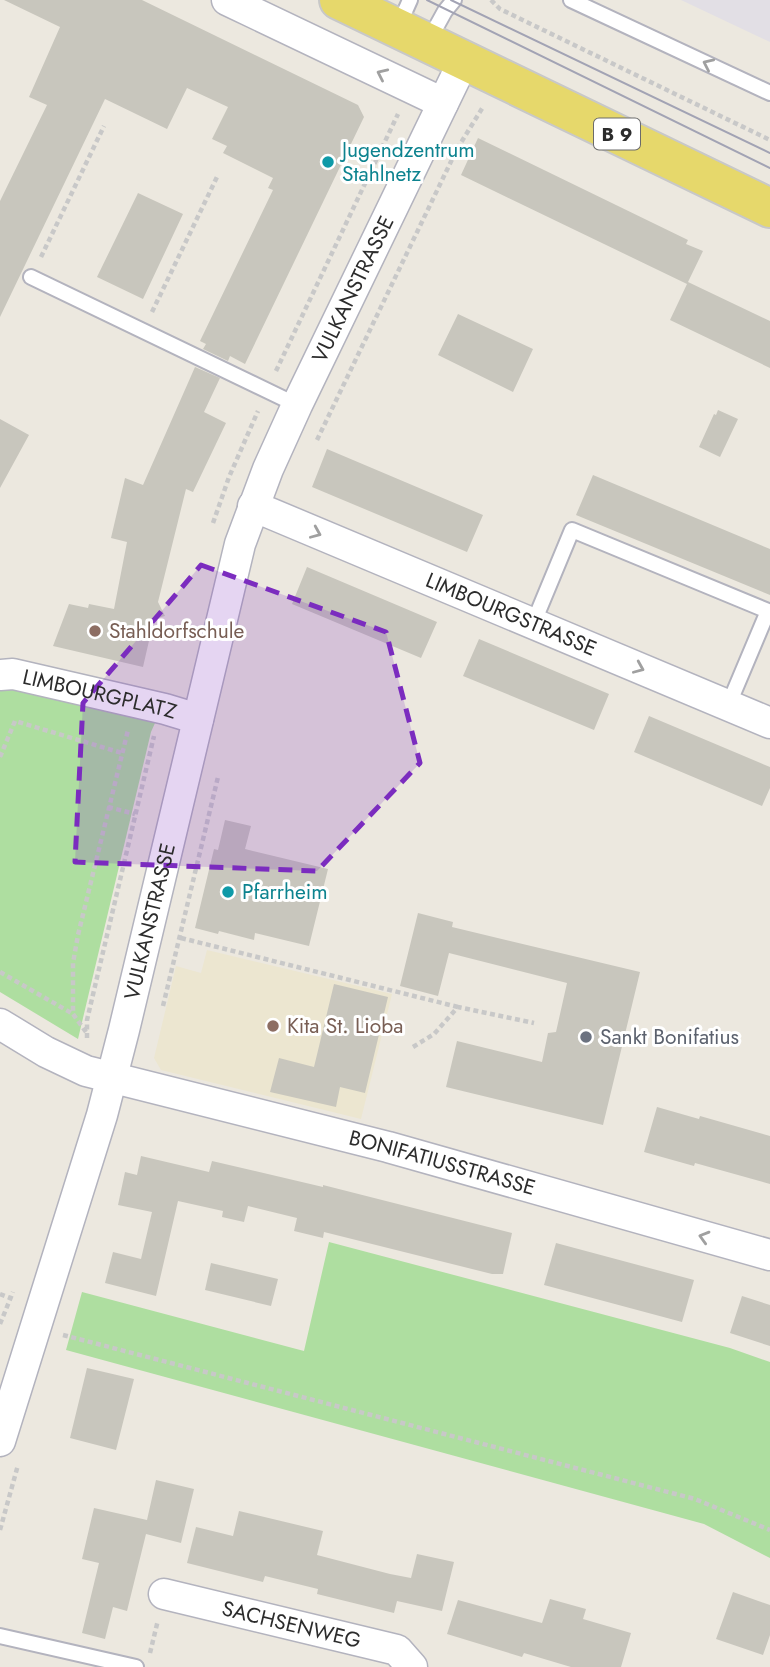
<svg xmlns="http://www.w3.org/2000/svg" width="770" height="1667" font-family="Jost,sans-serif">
  <rect width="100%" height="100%" fill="#ece8df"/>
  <path fill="#e2dfe5" d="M681,0H770V42Z"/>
  <path fill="#ece6d0" d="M207,950L392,994L361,1119L161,1070L154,1058L176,966L201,973Z"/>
  <path fill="#aedea0" d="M0,687L147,718L155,723L151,732L78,1039L0,992Z
    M329,1242L730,1348L770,1362V1558L704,1524L66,1350L82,1292L304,1351Z"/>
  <path fill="#c8c6bd" d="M4,0H142L358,105L364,117L245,364L230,356L228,361L203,349L206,344L200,341L273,190L268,188L273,178L223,153L227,146L212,139L228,107L187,88L167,129L105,99L0,317V201L47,105L29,97L60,27Z
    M478,138L688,240L686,244L703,251L688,282L770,321V368L670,320L687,284L461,175Z
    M138,193L183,214L143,299L97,277Z
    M458,314L533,349L513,392L438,355Z
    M195,367L220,378L204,412L226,423L193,492L186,489L158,602L165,616L154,619L143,667L53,646L69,604L88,608L89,604L114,609L127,542L111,538L125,478L143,485Z
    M718,410L738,419L720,457L699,447L714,414L716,415Z
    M0,419L29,435L0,488Z
    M327,449L483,515L467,552L312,487Z
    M593,475L770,549V595L576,515Z
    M307,567L437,622L421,658L292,604Z
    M479,639L609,694L594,730L463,676Z
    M649,716L770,767V788L762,806L634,752Z
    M225,820L251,826L245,849L328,869L309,946L255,933L254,940L219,931L218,934L195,928L214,849L218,850Z
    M418,913L453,922L452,927L640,972L603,1125L446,1087L457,1041L542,1062L548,1033L556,1032L567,983L449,953L438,996L400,986Z
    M334,984L388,997L365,1093L340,1087L336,1107L270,1092L279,1058L314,1067Z
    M657,1107L699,1119L700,1116L770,1136V1184L695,1163L694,1166L644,1152Z
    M141,1156L209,1172L212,1161L323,1187V1185L512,1233L503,1274H492L324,1232L323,1238L294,1231L297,1218L248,1206L244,1222L222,1217L223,1211L178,1201L156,1296L105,1283L113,1252L141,1259L152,1212L118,1205L125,1172L137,1175Z
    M556,1243L694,1280L682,1322L544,1285Z
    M211,1263L278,1279L271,1306L205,1290Z
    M742,1296L770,1305V1346L730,1333Z
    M87,1368L134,1379L116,1450L70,1438Z
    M156,1480L194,1489L181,1543L146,1534L127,1611L113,1607L105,1639L82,1633L99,1563L82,1559L94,1508L147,1520Z
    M239,1511L323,1531L317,1555L390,1574L411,1578L417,1554L454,1562L442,1611L397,1601L394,1613L317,1594L318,1589L265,1576L263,1582L187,1563L196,1527L233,1536Z
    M733,1592L770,1605V1635L763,1655L716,1639Z
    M550,1599L586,1609L583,1619L631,1633L621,1667H571L524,1653L522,1657L447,1634L458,1600L542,1623Z"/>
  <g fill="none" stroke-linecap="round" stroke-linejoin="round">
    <defs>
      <path id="lane" d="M571,0L770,93
        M398,27L410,0
        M429,40L445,11L454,0
        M31,277L297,405
        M533,624L572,530L768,611L728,706
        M0,1636L136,1667"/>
      <g id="street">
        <path d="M227,0L443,103"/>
        <path id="s1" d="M253,506L770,723"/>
        <path id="s2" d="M0,675L13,674L165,709L198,719"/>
        <path id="s3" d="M0,1024L46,1052L86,1071L388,1147L770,1255"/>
        <path id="s4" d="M0,1441L102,1115L124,1030L240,544L268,469L297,405L464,60"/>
        <path id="s5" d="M164,1594L397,1650L412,1667"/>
      </g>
      <path id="primary" d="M339,0L770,208"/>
    </defs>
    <use href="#lane" stroke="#b3b3be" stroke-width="18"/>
    <use href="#street" stroke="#b3b3be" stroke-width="33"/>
    <use href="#primary" stroke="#c8c8c8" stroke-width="42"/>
    <path stroke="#c8c8c8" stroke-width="4.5" stroke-dasharray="5 3.5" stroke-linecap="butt" d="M491,0L500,9L770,140
      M41,257L104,126
      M152,312L217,177
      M276,371L398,114
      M317,440L457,149L483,107
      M213,523L229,477L258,411
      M0,757L15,721L122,753
      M108,807L135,814
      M181,938L458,1007
      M0,972L73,1014
      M163,1006L218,777
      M86,1032L73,1014V963L78,935L128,730
      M87,1038V1020L154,736
      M413,1047L434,1034L458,1007L534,1023
      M0,1294L13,1299
      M0,1324L13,1292
      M63,1335L695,1499L770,1530
      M0,1530L18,1465
      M150,1653L158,1620"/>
    <use href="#lane" stroke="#fff" stroke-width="14"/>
    <use href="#street" stroke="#fff" stroke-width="30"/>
    <use href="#primary" stroke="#e6d86b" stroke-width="38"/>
    <path stroke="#a2a3b4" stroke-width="2" d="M427,0L770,168
      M451,0L770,153"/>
  </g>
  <defs><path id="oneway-chevron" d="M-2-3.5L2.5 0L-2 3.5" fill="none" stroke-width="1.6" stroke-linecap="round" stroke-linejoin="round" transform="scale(1.75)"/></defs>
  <g stroke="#a0a0a0">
    <use href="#oneway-chevron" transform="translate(708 64) rotate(-155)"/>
    <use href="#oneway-chevron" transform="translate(382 74) rotate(-155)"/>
    <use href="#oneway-chevron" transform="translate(316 533) rotate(23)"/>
    <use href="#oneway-chevron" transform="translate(639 668) rotate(23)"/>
    <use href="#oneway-chevron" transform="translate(704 1237) rotate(-164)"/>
  </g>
  <path fill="#7b2cbf" fill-opacity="0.2" stroke="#7b2cbf" stroke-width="5" stroke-dasharray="14 9" stroke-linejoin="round" d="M201,565L386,632L420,763L317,871L75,862L83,703Z"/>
  <g fill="#0f9aa8" stroke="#fff" stroke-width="2.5">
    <circle cx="328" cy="162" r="7"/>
    <circle cx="228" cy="892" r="7"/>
  </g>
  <g fill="#8d6e63" stroke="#fff" stroke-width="2.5">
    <circle cx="95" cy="631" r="7"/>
    <circle cx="273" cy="1026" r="7"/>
  </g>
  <circle fill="#6b7280" stroke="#fff" stroke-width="2.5" cx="586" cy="1037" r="7"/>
  <g text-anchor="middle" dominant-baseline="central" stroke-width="6" stroke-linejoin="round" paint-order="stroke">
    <rect fill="#fff" stroke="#6b6b6b" stroke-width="2" x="594" y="118.5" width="46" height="31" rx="5"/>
    <g font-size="19" font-weight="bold" fill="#2c2c2c">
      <text x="617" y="134">B 9</text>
    </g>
    <g font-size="21" fill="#0d838f" stroke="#fff" text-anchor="start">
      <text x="342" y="150">Jugendzentrum<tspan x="342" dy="24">Stahlnetz</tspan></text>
      <text x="242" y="892">Pfarrheim</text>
    </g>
    <g font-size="21" fill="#2c2c2c" stroke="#fff">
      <text stroke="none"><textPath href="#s4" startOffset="1208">VULKANSTRASSE</textPath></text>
      <text stroke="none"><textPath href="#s1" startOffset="280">LIMBOURGSTRASSE</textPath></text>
      <text stroke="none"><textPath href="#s2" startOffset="102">LIMBOURGPLATZ</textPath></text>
      <text stroke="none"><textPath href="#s4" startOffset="541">VULKANSTRASSE</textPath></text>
      <text stroke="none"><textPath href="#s3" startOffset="466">BONIFATIUSSTRASSE</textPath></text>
      <text stroke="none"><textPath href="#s5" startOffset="131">SACHSENWEG</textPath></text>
    </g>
    <g font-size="21" fill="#785e54" stroke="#fff" text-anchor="start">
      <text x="109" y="631">Stahldorfschule</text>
      <text x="287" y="1026">Kita St. Lioba</text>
    </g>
    <g font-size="21" fill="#5b616d" stroke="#fff" text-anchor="start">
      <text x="600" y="1037">Sankt Bonifatius</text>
    </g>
  </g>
</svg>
